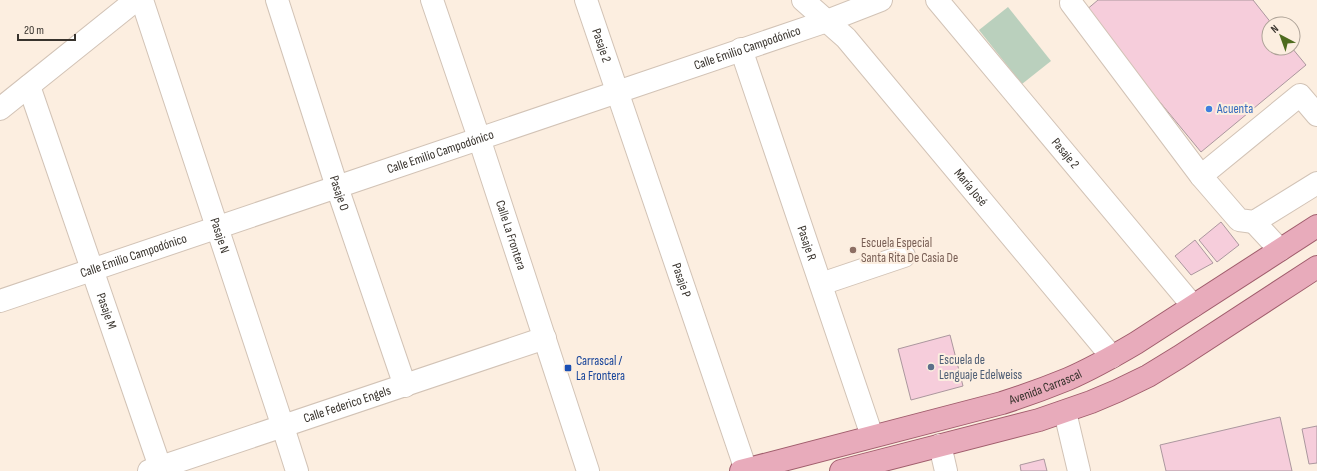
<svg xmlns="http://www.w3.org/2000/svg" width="1317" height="471" font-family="'Sofia Sans Condensed',sans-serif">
  <rect width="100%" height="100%" fill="#fceee0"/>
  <path fill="#bad0bd" d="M1008,7L1051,61L1022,84L979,30Z"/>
  <path fill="#f6cddb" stroke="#ab979e" d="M1098,0H1253L1272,24H1269V48H1292L1306,65L1201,152L1085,11Z
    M1221,222L1239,245L1217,262L1199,240Z
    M1195,240L1213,263L1191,275L1175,256Z
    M950,335L963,386L911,400L898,349Z
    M1280,417L1292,471H1166L1160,445Z
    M1317,426V463L1309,464L1302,429Z
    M1044,459L1047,471H1021L1020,465Z"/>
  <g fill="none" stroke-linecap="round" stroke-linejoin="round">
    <defs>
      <g id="minor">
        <path id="s1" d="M142,0L283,427L297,471"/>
        <path id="s2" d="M277,0L337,187L405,386"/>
        <path id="s3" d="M432,0L479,138L588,471"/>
        <path id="s4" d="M586,0L746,470"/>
        <path id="s5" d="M803,0L846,38L1112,357"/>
        <path id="s6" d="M937,0L1193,306"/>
        <path d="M1071,3L1201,176L1239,220L1254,222L1317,183"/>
        <path id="s7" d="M741,49L872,436"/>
        <path id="s8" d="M29,86L160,467"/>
        <path d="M0,109L136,0"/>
        <path d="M1201,176L1300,95L1317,115"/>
        <path d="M1254,222L1280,250"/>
        <path d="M821,284L904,256"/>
        <path id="s9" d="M0,301L827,21L881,0"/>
        <path d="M1065,412L1079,471"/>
        <path d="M940,445L946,471"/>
        <path id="s10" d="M149,471L545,338"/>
      </g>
      <g id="major">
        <path id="s11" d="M741,471L1002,403C1024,396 1046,388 1068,379C1091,369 1114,356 1136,343L1317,226"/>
        <path d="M841,471L1039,420L1091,402L1117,391L1148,376L1179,357L1317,267"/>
      </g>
    </defs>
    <use href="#minor" stroke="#d2c3b6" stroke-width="24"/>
    <use href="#major" stroke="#a05d6c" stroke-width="24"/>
    <use href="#minor" stroke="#fff" stroke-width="22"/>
    <use href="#major" stroke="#e8abbb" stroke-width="22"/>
  </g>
  <circle fill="#3f7fe0" stroke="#fceee0" stroke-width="1.5" cx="1209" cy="109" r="4"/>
  <circle fill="#8d6e63" stroke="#fceee0" stroke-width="1.5" cx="853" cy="250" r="4"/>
  <circle fill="#5c6f8a" stroke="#fceee0" stroke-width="1.5" cx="931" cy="367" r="4"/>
  <rect fill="#1a4fb4" stroke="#fceee0" stroke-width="1.5" x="564" y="364" width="8" height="8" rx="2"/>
  <g text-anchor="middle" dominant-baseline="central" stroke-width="4" stroke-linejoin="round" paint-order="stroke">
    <g font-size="13" fill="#38332d" stroke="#fceee0">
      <text stroke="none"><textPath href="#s4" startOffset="48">Pasaje 2</textPath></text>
      <text stroke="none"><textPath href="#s9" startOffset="789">Calle Emilio Campodónico</textPath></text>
      <text stroke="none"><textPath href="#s9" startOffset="465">Calle Emilio Campodónico</textPath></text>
      <text stroke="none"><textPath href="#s6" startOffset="200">Pasaje 2</textPath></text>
      <text stroke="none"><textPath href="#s5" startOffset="252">María José</textPath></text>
      <text stroke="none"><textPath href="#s2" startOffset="203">Pasaje O</textPath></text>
      <text stroke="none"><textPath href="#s1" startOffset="248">Pasaje N</textPath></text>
      <text stroke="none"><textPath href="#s3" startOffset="248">Calle La Frontera</textPath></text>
      <text stroke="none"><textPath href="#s7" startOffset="205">Pasaje R</textPath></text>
      <text stroke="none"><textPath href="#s9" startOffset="141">Calle Emilio Campodónico</textPath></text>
      <text stroke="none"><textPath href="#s4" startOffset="296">Pasaje P</textPath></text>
      <text stroke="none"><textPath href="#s8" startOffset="238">Pasaje M</textPath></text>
      <text stroke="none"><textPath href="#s11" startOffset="316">Avenida Carrascal</textPath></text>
      <text stroke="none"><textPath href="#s10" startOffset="209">Calle Federico Engels</textPath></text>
    </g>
    <g font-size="13" fill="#366cbe" stroke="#fceee0" text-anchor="start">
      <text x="1217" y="109">Acuenta</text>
    </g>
    <g font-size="13" fill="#785e54" stroke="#fceee0" text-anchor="start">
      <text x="861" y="243">Escuela Especial<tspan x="861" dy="15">Santa Rita De Casia De</tspan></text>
    </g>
    <g font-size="13" fill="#4e5e75" stroke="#fceee0" text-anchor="start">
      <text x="939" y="360">Escuela de<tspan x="939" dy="15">Lenguaje Edelweiss</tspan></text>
    </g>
    <g font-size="13" fill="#164399" stroke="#fceee0" text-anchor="start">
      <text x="576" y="361">Carrascal /<tspan x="576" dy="15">La Frontera</tspan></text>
    </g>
  </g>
  <g transform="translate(1281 36) rotate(319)"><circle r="19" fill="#fceee0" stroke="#aea398"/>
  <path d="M0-3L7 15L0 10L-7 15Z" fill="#4e6b1f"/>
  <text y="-6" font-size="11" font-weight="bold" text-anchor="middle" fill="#38332d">N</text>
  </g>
  <path d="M18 34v6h57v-6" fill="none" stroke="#38332d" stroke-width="2"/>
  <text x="24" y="34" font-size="12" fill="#38332d" stroke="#fceee0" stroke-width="3" paint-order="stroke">20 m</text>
</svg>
